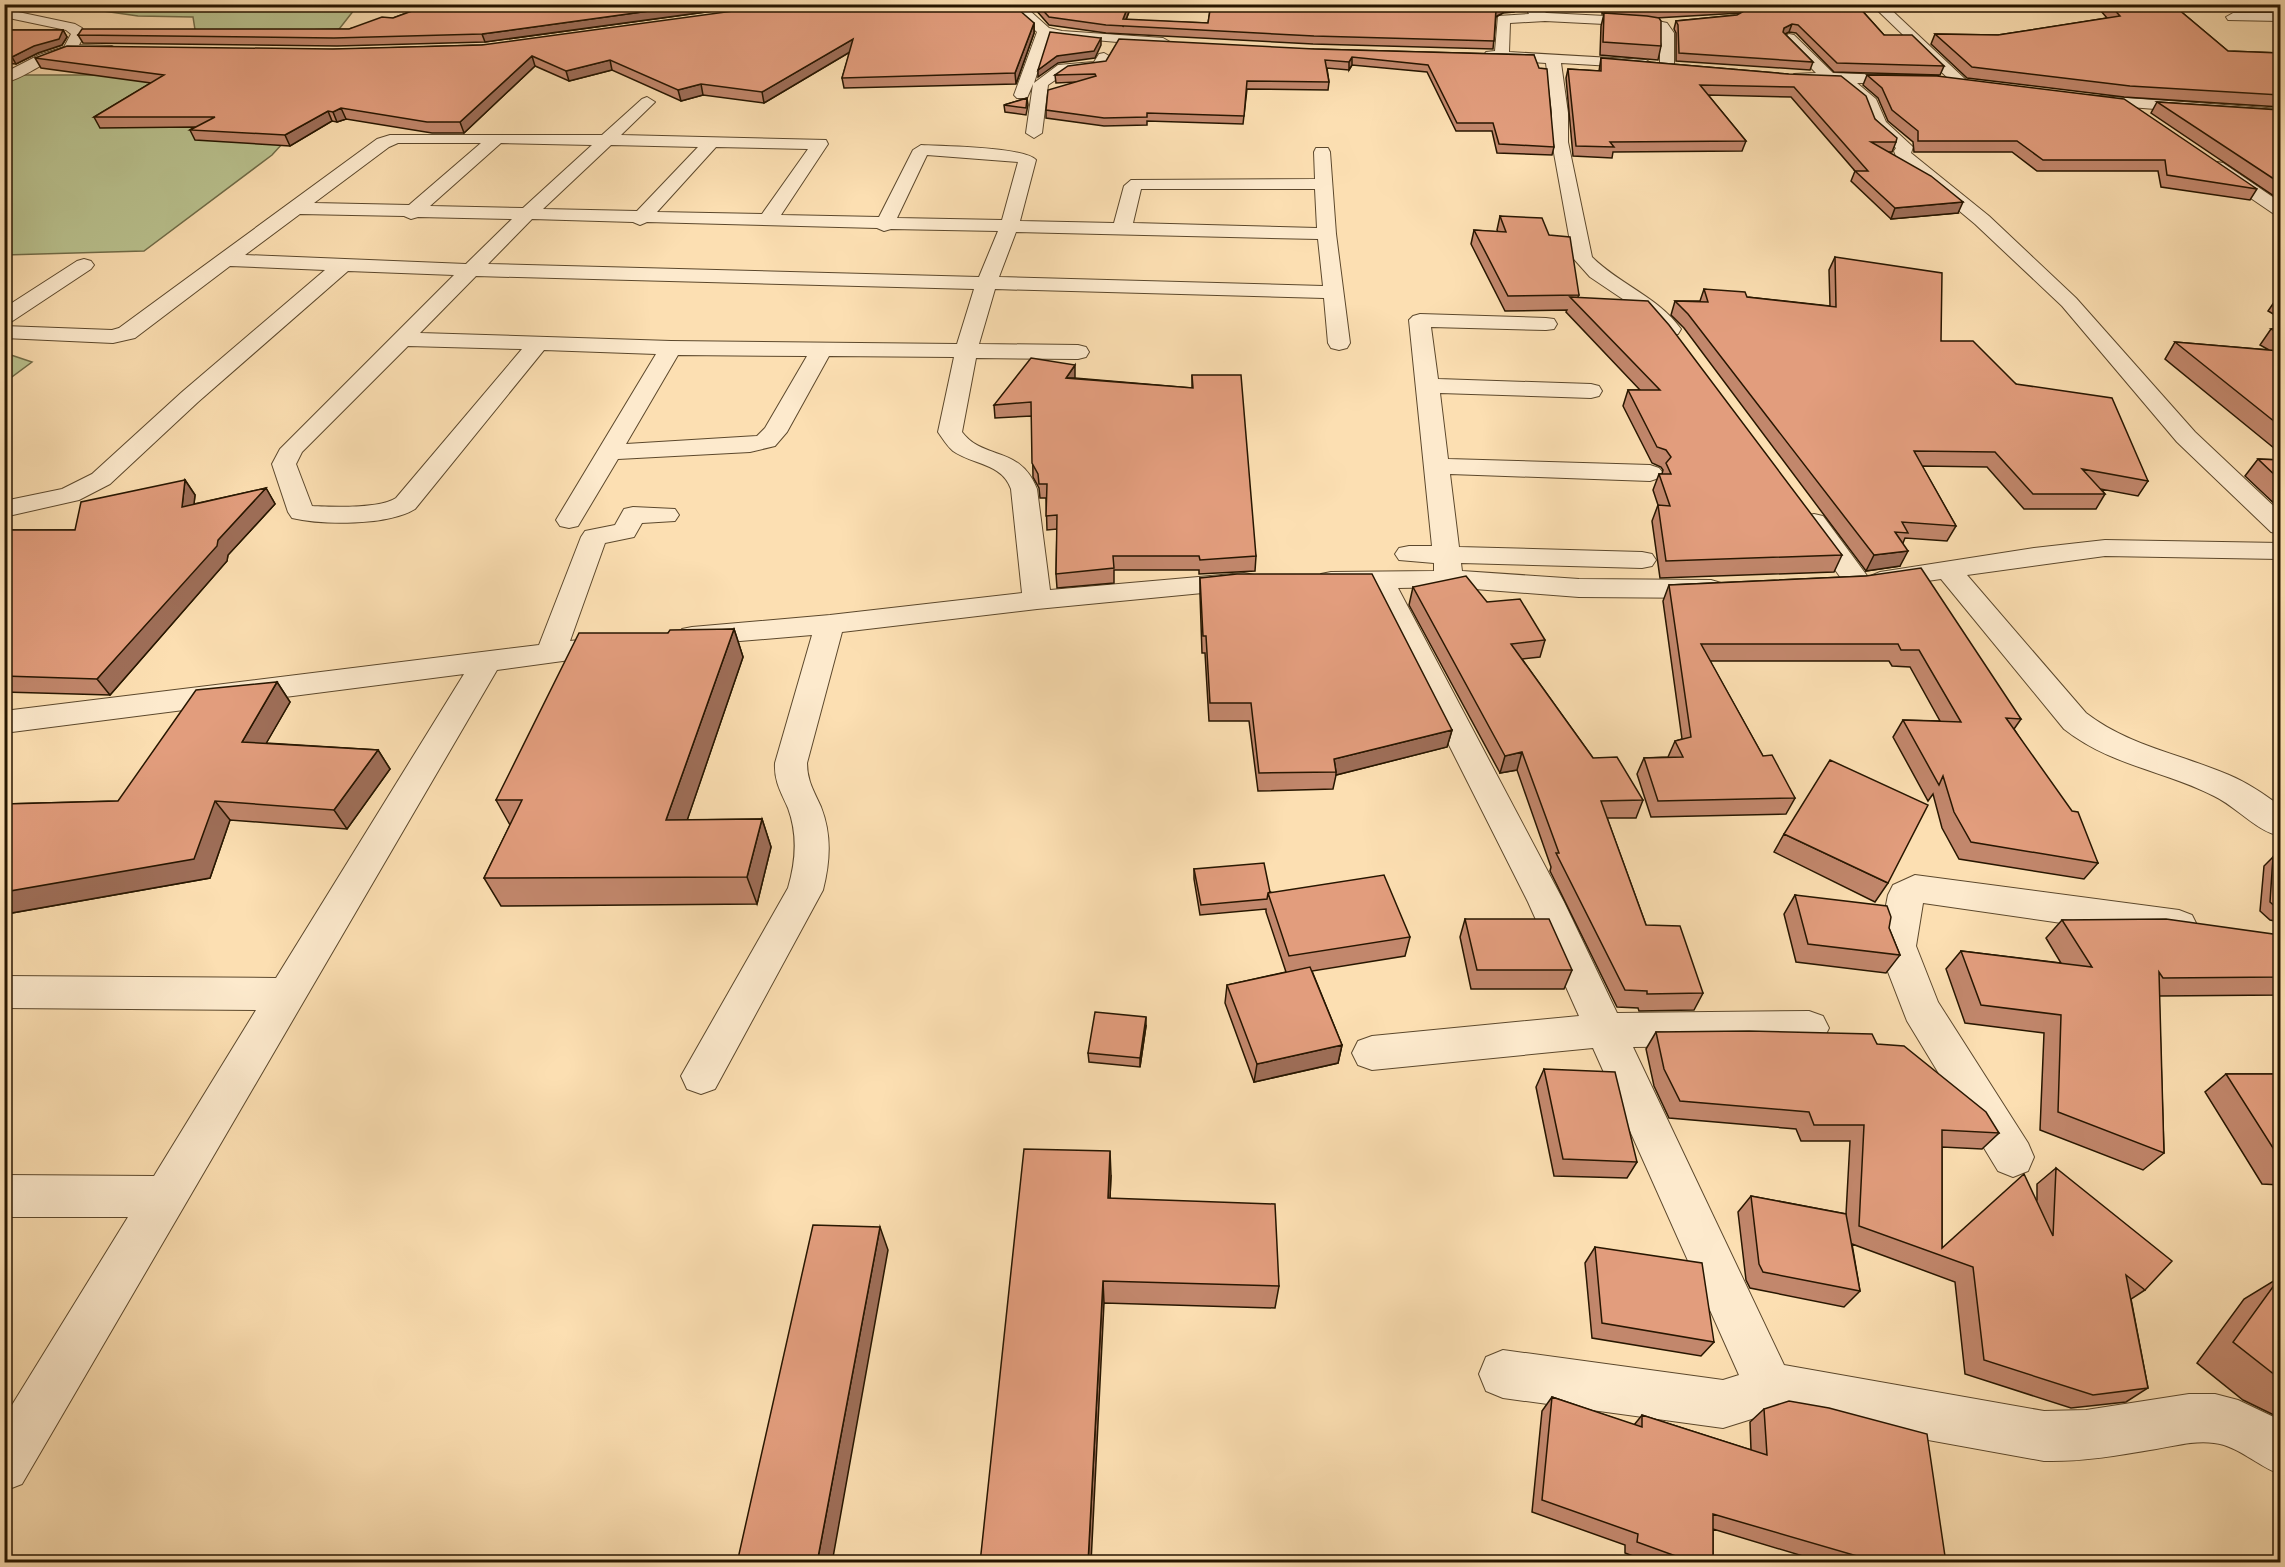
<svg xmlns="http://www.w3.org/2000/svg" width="2285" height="1567" font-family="Cardo,serif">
  <rect width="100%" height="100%" fill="#fcdfb2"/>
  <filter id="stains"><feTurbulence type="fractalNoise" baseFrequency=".00333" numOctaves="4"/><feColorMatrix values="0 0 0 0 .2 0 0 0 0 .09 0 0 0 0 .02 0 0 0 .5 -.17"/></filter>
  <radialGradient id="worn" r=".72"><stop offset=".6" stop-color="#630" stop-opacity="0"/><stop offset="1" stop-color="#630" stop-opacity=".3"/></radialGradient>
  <path fill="#bac390" stroke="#706c48" stroke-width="1.5" d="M61,5H358L336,33L196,36L193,17L138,16Z
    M359,60L272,155L144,251L5,255L4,75H257Z
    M5,353L32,362L5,382Z"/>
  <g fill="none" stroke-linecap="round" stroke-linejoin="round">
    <defs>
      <path id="minor" d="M888,4H901L896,16L891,17L884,13Z
        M1524,4H1537L1540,10L1547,13L1644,18L1667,23L1674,33V66L1667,70L1660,66V33L1657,29L1644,26L1545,21L1510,23L1509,52L1646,60L1653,64L1646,68L1561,63L1568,113V142L1592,257C1619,284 1658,297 1681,329L1678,334L1670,335L1662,334L1645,314L1590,277L1573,258L1552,142V113L1546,63L1491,59L1484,55L1486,52L1495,51L1498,16L1529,14Z
        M1871,4H1885L1965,79L1968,82L1965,85H1955Z
        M977,8L1029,10L1049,28L1062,31L1163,38L1170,42L1163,46L1049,36L1034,83L1058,65L1094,62L1099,54L1104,53L1111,57L1103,69L1067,72L1048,85L1042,133L1034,138L1026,133L1033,84L1027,98H1017L1014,95L1037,32L1021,17L972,15L970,12L972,9Z
        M4,9L75,24L82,28L85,34L79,45L112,46L119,50C110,60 86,52 74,53C48,56 29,77 4,83V73L39,55L64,47L71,34L66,30L4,17Z
        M2233,13H2280V21L2228,20L2226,17Z
        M1789,34L1794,35L1833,73L1914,76L1916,79L1914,82L1909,83H1857L1876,99L1886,122L1913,147L1911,153L1989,216L2076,298L2195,432L2280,512V534L2271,532L2177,442L2062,306L1975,224L1897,159L1894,151L1896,148L1873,127L1864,104L1838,82L1794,80L1792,77L1794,74L1816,73L1782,38Z
        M2085,95L2280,109V119L2080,103L2077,100Z
        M647,97L655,102L621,135L826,140L828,144L781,215L879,217L913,150L921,145C941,146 1025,147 1036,160L1020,221L1114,223L1124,186L1131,180L1315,179L1314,152L1316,148H1328L1330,152L1336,234L1350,343L1347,348L1339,350L1331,348L1328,343L1324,298L995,289L979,344L1078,345L1086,347L1089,352L1086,357L1078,359L976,358L962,432C984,461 1020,445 1037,489L1050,590L1244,573L1254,575L1258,581L1254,587L1244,589L1037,609L842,632L807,763C807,781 814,791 821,807C832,835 830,862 823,890L715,1089L701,1094L687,1089L681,1076L788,888C796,861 798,835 788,808C781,792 774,781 775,763L812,635L692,645L682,643L677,636L682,629L692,627L830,615L1022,593L1011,489C1002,463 973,465 953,451C947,446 943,439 938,432L954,357L829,356L787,432L775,446L750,452L618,459L578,526L569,528L560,526L556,520L656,354L544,350L415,509C388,526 322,525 292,518L288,512L272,464L280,449L454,275L348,271L198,402L110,484L79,500L4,517V501L62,489L92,474L182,392L325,270L230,266L135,338L113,343L4,338V326L112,330L119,328L377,139L390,135H602L642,99ZM398,143H481L409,205L314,203L389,147ZM501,143L592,145L523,208L430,206ZM611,145L698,147L637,211L543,209ZM716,147L808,149L762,214L657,212ZM927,155L1018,162L1002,220L897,218ZM1141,189H1315L1317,228L1133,223ZM300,214L404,216L411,219L418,217L512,219L466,264L245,255ZM532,219L633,222L640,225L647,222L877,228L884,231L891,229L998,231L979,277L488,264ZM1016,232L1318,239L1323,286L999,277ZM476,276L974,289L957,344L671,341L420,333ZM408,346L522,349L396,498C379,509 333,507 312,506L296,464L302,452ZM678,355L807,356L765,428L757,436L626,444Z
        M2217,162L2223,163L2280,202V215L2274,214L2211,171L2208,167L2211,163Z
        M84,259L91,261L94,265L91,269L11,322L4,324V308L77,261Z
        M1420,314L1546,318L1554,319L1557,324L1554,329L1546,330L1431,327L1438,379L1591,384L1599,386L1602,391L1599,396L1591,398L1440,393L1448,459L1650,465L1659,468L1663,473L1659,478L1650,481L1450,474L1459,547L1642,552L1652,554L1656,560L1652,566L1642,568L1461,563L1462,571L1579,579L1711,580L1721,583L1725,589L1721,595L1711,598L1579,597L1449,587L1398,588L1564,902L1617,1013L1809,1011L1823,1016L1829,1028L1823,1040L1809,1045L1633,1047L1784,1365L2044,1411L2086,1410L2189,1394H2215L2238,1400L2280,1420V1474C2257,1466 2239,1446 2214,1443C2193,1440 2171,1447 2150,1450C2115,1456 2080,1462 2044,1461L1774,1412L1723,1428L1503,1398L1486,1391L1479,1374L1486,1357L1503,1350L1723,1380L1739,1375L1593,1048L1372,1070L1358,1065L1352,1053L1358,1041L1372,1036L1579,1016L1528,902L1370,588H1331L1321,586L1317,580L1321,574L1331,572L1434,571V563L1399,560L1395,554L1399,548L1409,546H1432L1409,320L1413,316Z
        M633,507L675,509L679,515L675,521L642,523L634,537L605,543L570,641L614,636L624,638L629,645L624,652L614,654L497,670L22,1484L4,1491V1418L128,1217H4V1175L154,1176L256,1010L4,1008V976L276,978L464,674L4,733V711L539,645L581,537L585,531L615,525L624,509Z
        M1814,514L1823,516L1868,577L1880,572L2034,548L2105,540L2280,543V559L2105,556L1967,575L2086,713C2129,746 2180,754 2229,775C2248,783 2264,794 2280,806V836C2256,831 2237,807 2214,796C2163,770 2111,766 2064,729L1941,579L1880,588L1870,585L1858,590L1848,588L1801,522L1805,516Z
        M1915,875L2179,910L2192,915L2197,925L2192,935L2179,940L1923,903L1916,946L1938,1002L2028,1143L2034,1157L2028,1171L2013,1177L1998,1171L1907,1021L1878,946L1888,895L1893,885Z"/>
    </defs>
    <use href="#minor" stroke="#5c482c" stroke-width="2"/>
    <use href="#minor" fill="#fdeacd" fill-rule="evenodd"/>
  </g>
  <path fill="#c2876c" stroke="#271600" stroke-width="1.5" d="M431,4H1132L1126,20L1208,23L1211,4H1523L1522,5H1515L1514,12L1503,13L1496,17L1493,49L1313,44L1106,33L1049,25L1035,9L1019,6L735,8L485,42L337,46L83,43L78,35L349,29L393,18Z
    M1539,4L1857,5L1884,35L1944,66L1940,75L1834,72L1796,33L1789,32L1785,34L1813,62L1810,70L1676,61V33L1674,29L1676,21L1737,15L1741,13L1656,18L1661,46L1658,60L1600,55L1601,26L1604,14H1602V5H1540Z
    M2095,4H2172L2228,51L2280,53V109V107L2124,97L1967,78L1931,44L1935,34L1998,35L2107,18Z
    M1034,23V33L1016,84L844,88L842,78L850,52L764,103L703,95L681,101L612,70L569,81L535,66L464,133H432L346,119L337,122L332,121L290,146L195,140L190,130L194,127L100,128L94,117L151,83L41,68L35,58L482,45Z
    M4,30H63L67,37L62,45L38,53L16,64L4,63Z
    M1314,49L1534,55L1554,147L1552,155L1497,153L1492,131H1456L1427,72L1352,65L1349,70L1327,68L1329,82L1328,90L1247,89L1243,124L1147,121V125L1104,126L1046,118V110L1075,82L1056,83L1055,75Z
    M1601,58L1788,74L1875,119L1896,142L1892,152H1889L1958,213L1891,219L1851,181L1855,171L1791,97L1708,95L1746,141L1742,151L1613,152L1612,158L1573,156L1566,78L1568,69L1599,71Z
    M1867,75L1937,76L2257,189L2250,200L2161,187L2158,171H2037L2012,152H1914L1913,142L1888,121L1878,98L1863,85Z
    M1027,98L1028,105L1026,115L1005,112L1004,105Z
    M2157,102L2280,110V200L2151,113Z
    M1500,216L1549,235L1579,295L1578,297L1842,555L1834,572L1660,578L1652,521L1658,505L1653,490L1659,474H1662L1663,470L1661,467L1652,463L1623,406L1628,390H1640L1566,312L1567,310L1505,311L1471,244L1474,230L1498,232L1497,230Z
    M1835,257L1941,341L2016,384L2148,481L2138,496L2101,489L2105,494L2096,509H2024L1987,467L1922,466L1956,526L1947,541L1905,538L1903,543L1900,566L1866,571L1684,328L1671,315L1675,301H1700L1704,289L1747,297L1830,306L1829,270Z
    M2279,295H2280V318L2268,311Z
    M2280,328V453L2165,359L2175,342L2269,350L2260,345L2271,329Z
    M1192,375L1256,556L1255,571L1199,574V570H1114V583L1057,588L1056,574L1057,529L1047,530L1046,498H1040L1039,488L1033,477L1032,416L995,418L994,405L1075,378L1192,388Z
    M2258,459L2280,460V509L2245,476Z
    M185,480L195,495L194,504L266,488L275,504L228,555L227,561L110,695L4,692V530H75Z
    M1866,576L2021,719L2014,729L2098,863L2084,879L1959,859L1942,828L1933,794L1928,801L1893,737L1903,720L1940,721L1910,667L1892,666L1889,661H1710L1763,756L1795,798L1786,814L1651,817L1637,774L1644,758L1668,757L1675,741L1682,739L1663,601L1669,585Z
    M1200,578L1452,730L1447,747L1336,775L1333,789L1258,791L1249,721H1209L1205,653H1202L1200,595Z
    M1413,587L1487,602L1545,640L1540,657L1522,659L1593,758L1643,800L1636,818H1607L1646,925L1703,993L1694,1010L1639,1011L1638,1008L1617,1007L1550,871L1551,867L1517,770L1500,773L1409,605Z
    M734,629L743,657L687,820L762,819L771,847L757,904L501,906L484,878L510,825L496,800L668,633Z
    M277,682L290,702L266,743L378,750L390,769L347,829L230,820L210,878L6,914L4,804L118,801Z
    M1784,834L1888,883L1875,902L1774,852Z
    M2273,857L2280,863V922L2270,920L2260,911L2264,866Z
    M1194,869L1270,892L1410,937L1405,956L1312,971L1342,1045L1338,1063L1254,1082L1225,1003L1227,985L1286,972L1266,912V909L1200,915L1194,879Z
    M1795,895L1889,928L1900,955L1886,973L1796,962L1784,914Z
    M1465,919L1572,970L1564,989H1471L1460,937Z
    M2062,920L2280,935V995L2159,996L2164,1153L2143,1170L2040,1130L2044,1033L1965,1023L1946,969L1961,951L2061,963L2046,938Z
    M1146,1026L1140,1067L1089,1062L1088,1053Z
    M1656,1032L1877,1044L1999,1133L1982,1149L1942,1147V1248L2037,1200V1184L2056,1168L2145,1290L2131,1299L2148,1388L2126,1402L2071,1408L1965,1374L1955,1282L1852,1244L1860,1291L1844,1307L1750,1288L1746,1280L1738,1212L1751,1196L1846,1214L1850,1141H1801L1796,1129L1669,1118L1654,1086L1646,1049Z
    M1544,1069L1637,1162L1627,1178L1554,1176L1536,1087Z
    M2226,1074H2280V1185L2262,1184L2205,1092Z
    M1111,1175L1110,1198L1279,1286L1275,1308L1104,1303L980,1563Z
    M1595,1247L1714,1342L1701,1356L1592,1338L1585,1263Z
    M2280,1277V1418L2243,1400L2197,1363L2244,1299Z
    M1552,1397L1634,1425L1642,1415L1751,1450L1750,1422L1764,1409L1946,1563H1826L1713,1529V1563H1651L1625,1553V1545L1532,1512L1542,1411Z"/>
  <path fill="#9e6e58" stroke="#271600" stroke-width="1.5" d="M700,4H734L735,8L485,42L482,34Z
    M1129,4H1132L1123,27V19Z
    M1504,5L1503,13L1495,17L1496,9Z
    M1034,23V33L1016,84L1015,73Z
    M1792,24L1789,32L1781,36L1784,28Z
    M63,30L67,37L62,45L38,53L16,64L12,57Z
    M1101,38V45L1095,58L1058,63L1038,77V70L1057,56Z
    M853,39L855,49L764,103L762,92Z
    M532,56L535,66L464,133L460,122Z
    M1352,57V65L1349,70V62Z
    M610,60L612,70L569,81L566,71Z
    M701,84L703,95L681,101L678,90Z
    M341,108L346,119L337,122L333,112Z
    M328,111L332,121L290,146L285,135Z
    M1963,202L1958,213L1891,219L1895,208Z
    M1075,365V378H1066Z
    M185,480L195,495L192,522L182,507Z
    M266,488L275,504L228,555L227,561L110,695L97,679L218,540Z
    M1908,551L1900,566L1866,571L1874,555Z
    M734,629L743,657L678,847L666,820Z
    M277,682L290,702L256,761L242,742Z
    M1452,730L1447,747L1336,775V772L1334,759Z
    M378,750L390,769L347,829L334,810Z
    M1522,752L1517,770L1500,773L1505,756Z
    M215,801L230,820L210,878L6,914L4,916V892Z
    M762,819L771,847L757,904L747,877Z
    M1146,1017V1026L1140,1067V1058Z
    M1342,1045L1338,1063L1254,1082L1257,1064Z
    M1110,1151L1111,1175L1109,1221L1108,1198Z
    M880,1227L888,1250L832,1563H817Z
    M1103,1281L1104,1303L1091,1563H1088Z"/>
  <path fill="#e29d7d" stroke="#271600" stroke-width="1.5" d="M431,4H700L482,34L334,38L78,35L82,29H349L382,17L393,18Z
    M1037,4H1129L1123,19L1208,23L1211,4L1515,5H1504L1496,9L1494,41L1314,36L1106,25L1049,17Z
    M1604,4L1857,5L1884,35H1912L1944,66L1837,63L1798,25L1792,24L1784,28L1783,32L1813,62L1679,53L1678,25L1676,21L1737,15L1746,10L1743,5L1657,10L1604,7Z
    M2109,4H2172L2228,51L2280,53V95L2130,86L1972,67L1935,34L1998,35L2120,16Z
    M1018,9L1034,23L1015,73L842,78L853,39L762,92L701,84L678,90L610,60L566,71L532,56L460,122H427L341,108L333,112L328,111L285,135L190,130L215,117H94L164,75L35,58L67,46L333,49L482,45L733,11Z
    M1604,13L1647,16L1659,18L1661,21V46L1603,42Z
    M4,30H63L59,39L34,46L12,57L4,56Z
    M1050,32L1101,38L1094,51L1057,56L1038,70Z
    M1119,39L1314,49L1534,55L1539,68L1547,69L1554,147L1499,144L1493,123H1457L1428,65L1352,57L1349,62L1325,60L1329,82L1247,81L1244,116L1147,113V117L1104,118L1046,110L1048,90L1096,76L1095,74L1055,75L1068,66L1106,61Z
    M1601,58L1788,74L1841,76L1866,96L1875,119L1897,138L1896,142H1871L1931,176L1963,202L1895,208L1855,171H1868L1794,87L1700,85L1746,141L1610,142L1614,147L1576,146L1568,69L1601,71Z
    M1867,75L1937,76L2124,99L2257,189L2167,175L2165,160H2043L2017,141H1918V131L1892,110L1882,88Z
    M1027,98L1026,108L1004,105Z
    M2157,102L2280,110V183Z
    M1500,216L1542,218L1549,235L1570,237L1579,295L1508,296L1474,230L1506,232Z
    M1835,257L1942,273L1941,341H1973L2016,384L2112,398L2148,481L2082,469L2105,494H2033L1995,452L1914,451L1956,526L1902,522L1908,533L1895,532L1908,551L1874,555L1688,314L1675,301L1708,302L1704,289L1745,292L1747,297L1836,307Z
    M1570,297L1648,301L1669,325L1842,555L1666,561L1658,505L1670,506L1659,474H1671L1666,463L1671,457L1666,450L1657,447L1628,390H1660Z
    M2280,328V334L2271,329Z
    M2175,342L2280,351V426Z
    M1031,358L1075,365L1066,378L1193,388L1192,375H1241L1256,556L1200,560L1199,556H1113L1114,568L1056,574L1057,515L1046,516L1047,484H1039L1038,474L1032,463L1031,402L994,405Z
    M2258,459L2280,460V480Z
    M185,480L182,507L266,488L218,540L217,546L97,679L4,676V530H75L81,502Z
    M1921,568L2021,719L2006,718L2072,811L2078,812L2098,863L1971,842L1954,812L1943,776L1939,785L1903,720L1961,722L1919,650H1901L1898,644H1701L1763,756L1772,755L1795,798L1658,801L1644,758L1683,757L1675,741L1691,737L1669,585L1866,576Z
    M1237,574H1372L1452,730L1334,759L1336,772L1259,773L1251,703H1210L1206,636H1203L1200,578Z
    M1466,576L1487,602L1520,599L1545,640L1511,644L1593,758L1617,757L1643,800L1601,801L1646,925L1680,926L1703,993L1647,994V991L1625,990L1556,853H1559L1522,752L1505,756L1413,587Z
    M734,629L666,820L762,819L747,877L484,878L522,800H496L579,633H668L670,630Z
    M277,682L242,742L378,750L334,810L215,801L194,859L4,892V804L118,801L196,690Z
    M1830,760L1928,805L1888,883L1784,834Z
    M2273,857L2280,863V911L2270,902Z
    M1264,863L1270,892L1268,893L1267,899L1201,905L1194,869Z
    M1384,875L1410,937L1289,956L1268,893Z
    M1795,895L1887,906L1891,917L1889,928L1900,955L1808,944Z
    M1465,919H1549L1572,970H1477Z
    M2166,919L2280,935V977L2163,978L2159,972L2164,1153L2058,1112L2061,1015L1981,1005L1961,951L2092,967L2062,920Z
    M1310,967L1342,1045L1257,1064L1227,985Z
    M1095,1012L1146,1017L1140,1058L1088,1053Z
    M1749,1031L1872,1034L1877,1044L1904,1046L1986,1112L1999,1133L1942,1130V1248L2024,1174L2053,1236L2056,1168L2172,1261L2145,1290L2126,1275L2148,1388L2093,1395L1984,1360L1973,1267L1859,1226L1864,1125H1814L1809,1112L1680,1101L1664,1069L1656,1032Z
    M1544,1069L1615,1072L1637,1162L1563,1159Z
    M2226,1074H2280V1159Z
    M1024,1149L1110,1151L1108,1198L1275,1204L1279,1286L1103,1281L1088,1563H980Z
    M1751,1196L1846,1214L1860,1291L1763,1272L1759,1264Z
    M813,1225L880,1227L817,1563H737Z
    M1595,1247L1702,1263L1714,1342L1602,1323Z
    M2280,1277V1379L2233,1342Z
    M1552,1397L1642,1427V1415L1767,1455L1764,1409L1789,1401L1829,1408L1927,1434L1946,1563H1881L1713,1514V1563H1695L1637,1542L1638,1534L1542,1500Z"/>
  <rect width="2285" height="1567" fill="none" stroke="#fcdfb2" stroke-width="24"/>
  <rect x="6" y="6" width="2273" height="1555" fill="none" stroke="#271600" stroke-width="3"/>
  <rect x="12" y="12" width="2261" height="1543" fill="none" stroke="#271600" stroke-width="1.5"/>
  <rect width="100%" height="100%" filter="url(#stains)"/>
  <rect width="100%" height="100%" fill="url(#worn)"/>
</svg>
